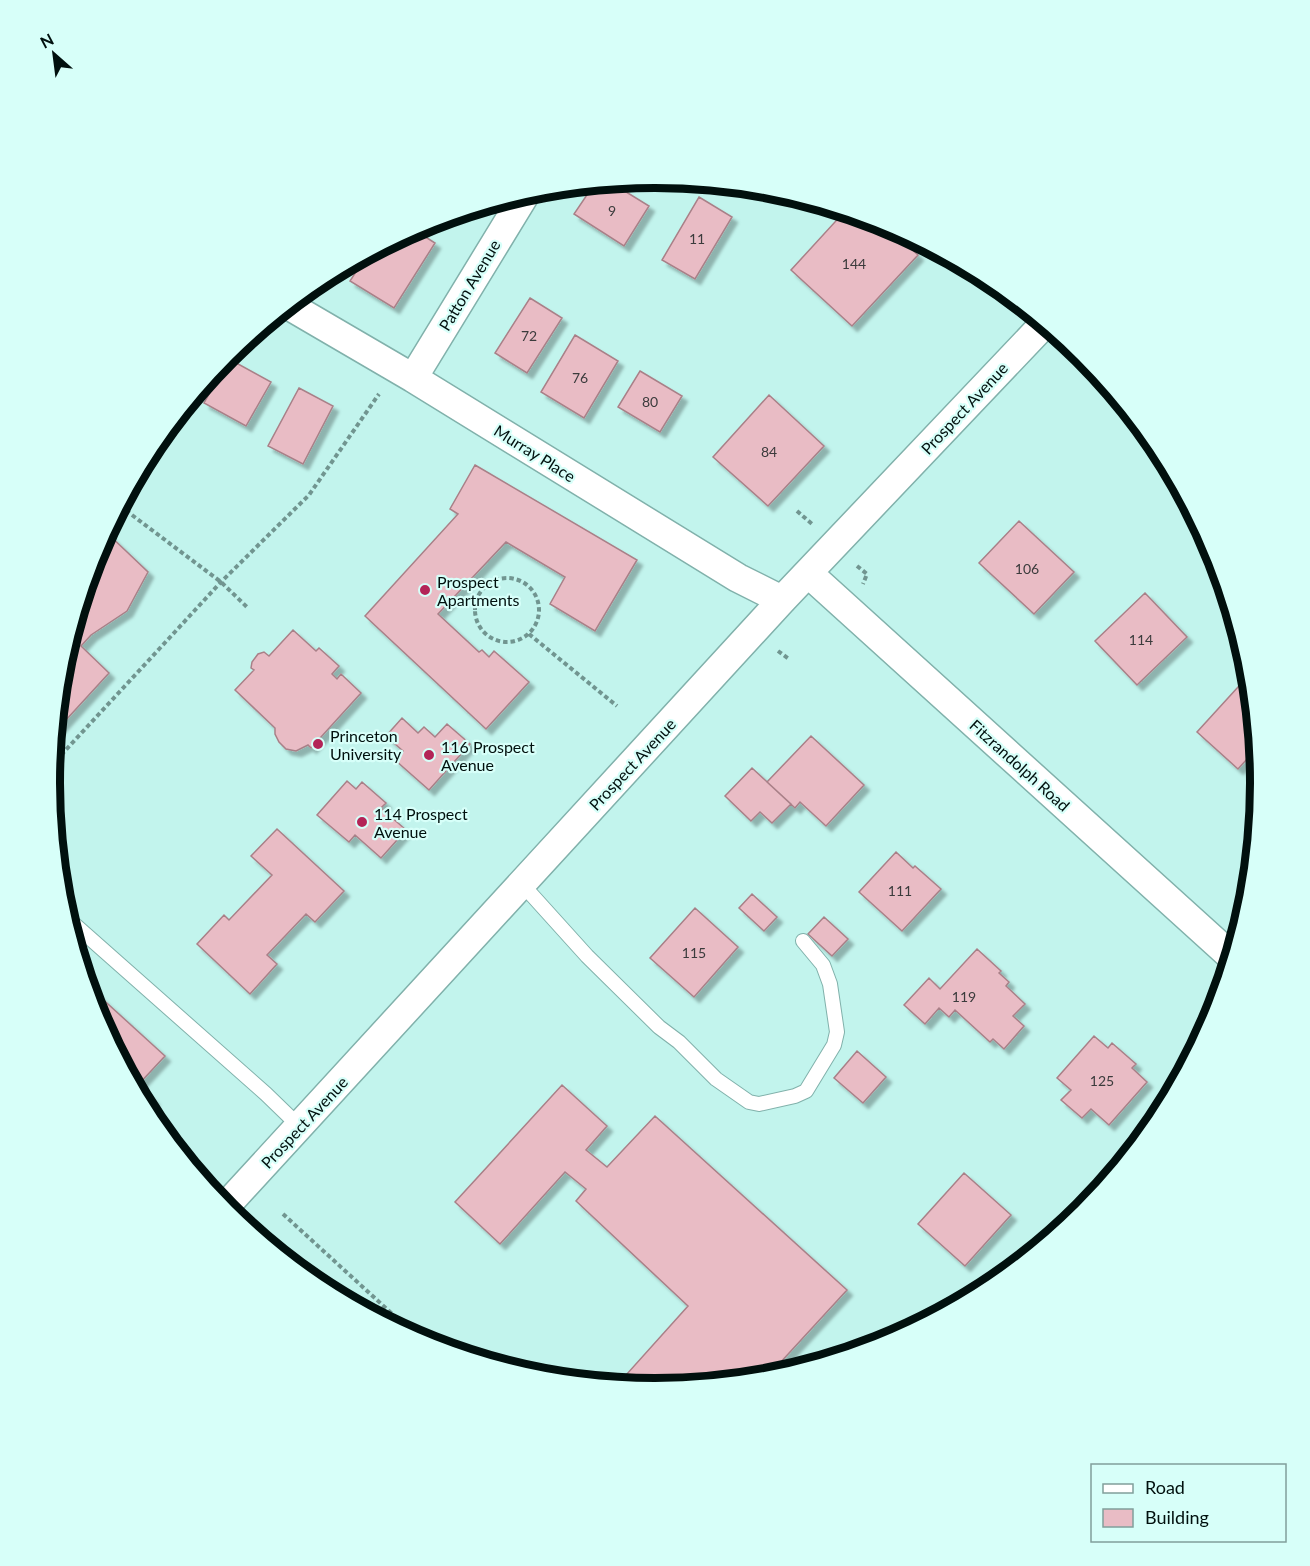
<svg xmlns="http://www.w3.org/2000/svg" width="1310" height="1566" font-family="Lato,sans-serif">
  <defs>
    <filter id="shadow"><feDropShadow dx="5.5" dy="5.5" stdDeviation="1.5" flood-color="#0004"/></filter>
  </defs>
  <rect width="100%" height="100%" fill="#c2f4ed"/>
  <path fill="#e9bcc5" stroke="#a98088" stroke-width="1.5" filter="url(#shadow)" d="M610,182L649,206L624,246L574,214L595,183Z
    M699,197L732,217L695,279L662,260Z
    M845,211L881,222L918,255L852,326L791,270Z
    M413,229L435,243L394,308L350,281L368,253Z
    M530,298L562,318L527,373L495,353Z
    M575,335L618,361L584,418L541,392Z
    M229,359L271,382L246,426L204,403Z
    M640,371L682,396L660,432L618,407Z
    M299,388L333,406L303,464L268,446Z
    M769,395L824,446L768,506L713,457Z
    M475,465L637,560L595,631L550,604L565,577L506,542L438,614L479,652L482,650L489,657L494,651L529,682L486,729L365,616L458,514L450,509Z
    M1019,521L1074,572L1034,614L979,563Z
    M106,532L148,572L127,611L91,635L81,646L109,673L54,733L61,665L96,551Z
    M1145,593L1187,637L1137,685L1095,641Z
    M293,630L316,651L319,648L339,666L332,674L337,679L341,674L361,693L311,748L308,745L296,751L286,749L279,742L275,734V728L235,690L254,670L251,668L252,662L258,654L264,652L269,656Z
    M1249,675L1257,748L1238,769L1197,732Z
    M402,718L418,733L424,727L435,737L447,724L470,744L429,790L395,760L403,751L386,736Z
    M811,736L864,785L826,826L800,802L795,808L767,782Z
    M752,768L791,804L772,823L760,812L751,821L725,796Z
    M347,781L356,789L362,782L386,803L381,808L406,830L381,858L355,835L349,842L317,815Z
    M277,829L344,891L315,922L306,914L267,955L277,964L250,994L197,944L224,915L229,920L272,875L251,856Z
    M896,852L913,868L915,866L941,889L902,931L859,892Z
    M752,894L777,917L764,931L739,908Z
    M695,908L738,947L694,997L650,958Z
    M824,917L848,939L832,956L808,934Z
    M977,949L1001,971L999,973L1009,982L1006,986L1025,1004L1013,1016L1024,1026L1004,1049L993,1039L990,1042L955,1010L949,1017L939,1008L925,1024L904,1005L929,978L940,989Z
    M86,984L165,1056L138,1085L154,1100L146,1109L95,1014Z
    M1094,1036L1108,1048L1112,1043L1136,1064L1132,1068L1147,1082L1109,1125L1091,1109L1082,1118L1061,1100L1071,1090L1057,1078Z
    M857,1051L886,1077L863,1103L834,1078Z
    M562,1085L607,1126L586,1150L607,1167L655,1116L847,1290L767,1377L655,1388L617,1385L688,1306L576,1201L586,1189L565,1172L500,1244L455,1202Z
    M964,1173L1011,1215L965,1266L918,1224Z"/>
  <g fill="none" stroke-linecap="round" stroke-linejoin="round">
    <defs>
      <path id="lane" d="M522,884L587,956L659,1027L679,1042L716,1079L749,1102L759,1104L795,1096L806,1091L834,1045L837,1032L830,984L823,965L803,941
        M66,917L266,1094L299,1126"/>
      <path id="street" d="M288,305L413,378L738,578L782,600
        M413,378L526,193
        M808,573L1232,957
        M224,1208L782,600L1045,323"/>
    </defs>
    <use href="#lane" stroke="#81b1ab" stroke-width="16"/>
    <use href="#street" stroke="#81b1ab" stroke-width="31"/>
    <path stroke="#719590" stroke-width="4" stroke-dasharray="4.5 3" stroke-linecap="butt" d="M120,506L221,582L248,608
      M797,511L812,524
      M857,566L867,574L863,584
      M475 610a32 32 0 1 1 64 0a32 32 0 1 1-64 0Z
      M529,634L617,706
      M778,651L789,659
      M51,766L221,582L309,495L379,394
      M283,1214L424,1343"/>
    <use href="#lane" stroke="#fff" stroke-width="14"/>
    <use href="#street" stroke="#fff" stroke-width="28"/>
  </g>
  <g fill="#b32457" stroke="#d7fff9" stroke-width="2">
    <circle cx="425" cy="590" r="6"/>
    <circle cx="318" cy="744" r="6"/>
    <circle cx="429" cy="755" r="6"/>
    <circle cx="362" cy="822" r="6"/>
  </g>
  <g text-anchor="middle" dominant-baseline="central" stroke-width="4.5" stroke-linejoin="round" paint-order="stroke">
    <g font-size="14" fill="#3b3b3c">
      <text x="612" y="210">9</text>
      <text x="697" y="238">11</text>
      <text x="854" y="263">144</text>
      <text x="529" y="335">72</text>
      <text x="580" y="377">76</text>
      <text x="650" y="401">80</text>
      <text x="769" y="451">84</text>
      <text x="1027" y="568">106</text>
      <text x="1141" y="639">114</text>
      <text x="900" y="890">111</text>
      <text x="694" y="952">115</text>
      <text x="964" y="996">119</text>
      <text x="1102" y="1080">125</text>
    </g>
    <g font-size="16" fill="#01100e" stroke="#d7fff9">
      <text transform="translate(469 285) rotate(-59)">Patton Avenue</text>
      <text transform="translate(964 408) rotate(-47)">Prospect Avenue</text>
      <text transform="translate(535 453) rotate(32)">Murray Place</text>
      <text transform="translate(632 764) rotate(-47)">Prospect Avenue</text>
      <text transform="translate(1020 765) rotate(42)">Fitzrandolph Road</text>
      <text transform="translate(304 1122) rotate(-47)">Prospect Avenue</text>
    </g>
    <g font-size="16" fill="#01100e" stroke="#d7fff9" text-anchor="start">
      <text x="437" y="581">Prospect<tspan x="437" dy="18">Apartments</tspan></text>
      <text x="330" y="735">Princeton<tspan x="330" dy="18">University</tspan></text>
      <text x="441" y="746">116 Prospect<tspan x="441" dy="18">Avenue</tspan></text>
      <text x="374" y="813">114 Prospect<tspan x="374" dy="18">Avenue</tspan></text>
    </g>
  </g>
  <path d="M0 0H1310V1566H0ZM60 783a595 595 0 1 1 1190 0a595 595 0 1 1-1190 0Z" fill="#d7fff9" fill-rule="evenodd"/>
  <path fill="none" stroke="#01100e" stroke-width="8" d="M60 783a595 595 0 1 1 1190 0a595 595 0 1 1-1190 0Z"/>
  <rect x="1091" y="1464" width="195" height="78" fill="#d7fff9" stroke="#819f9b" stroke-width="1.5"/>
  <rect x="1103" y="1484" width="30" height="9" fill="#ffffff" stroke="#819f9b" stroke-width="1.5"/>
  <text x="1145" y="1494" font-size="18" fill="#01100e">Road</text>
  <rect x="1103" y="1509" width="30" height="18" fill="#e9bcc5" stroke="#819f9b" stroke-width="1.5"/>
  <text x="1145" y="1524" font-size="18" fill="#01100e">Building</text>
  <g transform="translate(54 54) rotate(332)" stroke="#d7fff9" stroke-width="4.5" paint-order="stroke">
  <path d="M0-4.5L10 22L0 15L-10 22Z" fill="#01100e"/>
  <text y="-9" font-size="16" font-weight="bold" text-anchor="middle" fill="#01100e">N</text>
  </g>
</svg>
